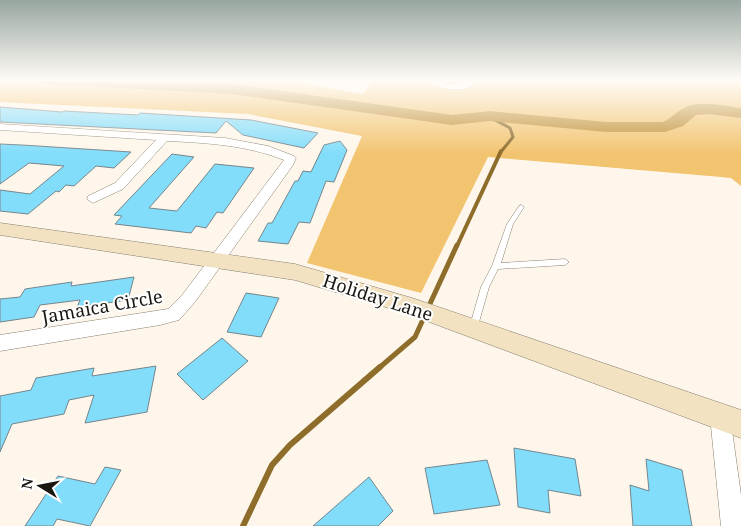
<svg xmlns="http://www.w3.org/2000/svg" width="741" height="526" font-family="'Noto Serif',serif">
  <rect width="100%" height="100%" fill="#fef6ea"/>
  <path fill="#f2c470" d="M0,80H283L363,94L373,80H741V186L731,178L721,177L488,157L421,293L307,263L362,136L248,114L0,102Z"/>
  <g fill="none" stroke-linecap="round" stroke-linejoin="round">
    <path stroke="#8e6c2a" stroke-width="3" d="M499,116L495,120L510,128L513,137L500,153"/>
    <path stroke="#8e6c2a" stroke-width="4" d="M457,246L501,151"/>
    <path stroke="#8e6c2a" stroke-width="5" d="M428,308L457,245
      M379,368L415,337L425,315"/>
    <path stroke="#8e6c2a" stroke-width="6" d="M243,526L272,465L290,445L380,367"/>
    <path fill="#c09135" fill-rule="evenodd" d="M39,80H139L232,84L452,115L490,111L606,122H663C672,118 677,111 686,107C699,100 726,106 741,108V118L710,114L696,115L683,126L665,132H606L490,121L452,125L232,94L46,84L41,83Z"/>
  </g>
  <path fill="#82ddfb" stroke="#74858c" d="M0,107L62,112L64,111L138,115L140,113L251,120L318,133L304,148L243,135L226,121L216,133L0,122Z
    M340,141L347,150L334,182L326,181L310,223L299,222L288,244L258,241L268,223H272L295,181H298L303,171L311,172L324,145Z
    M0,144L22,145L131,152L114,168L96,166L74,186L66,185L59,192L56,191L28,214L0,211V190L30,194L64,166L29,163L0,184Z
    M172,154L194,157L149,208L177,211L215,164L254,168L223,213L217,212L206,228L196,226L191,233L115,224L122,216L114,215Z
    M134,277L128,300L77,307L80,300L40,305L34,317L0,322V299L20,297L25,289L72,282L71,286Z
    M246,293L279,298L261,337L227,332Z
    M222,338L248,361L203,400L177,374Z
    M156,366L147,412L85,423L94,395L69,400L64,414L12,424L0,452V396L31,390L36,378L94,368L92,376Z
    M514,448L575,459L581,496L548,490L550,513L518,507Z
    M646,459L682,470L692,526H633L630,485L649,491Z
    M487,460L500,505L434,514L425,468Z
    M105,467L121,470L90,526L57,519L53,526H25L58,476L95,484Z
    M369,477L393,511L378,526H313Z"/>
  <g fill="none" stroke-linecap="round" stroke-linejoin="round">
    <defs>
      <path id="lane" d="M521,205L524,207L513,224L501,263L565,259L569,262L565,265L498,269L489,287L477,329L476,332L473,333L470,332L469,329L481,287L492,266L507,224L519,206Z"/>
      <path id="street" d="M430,80C439,80 444,84 454,84C463,84 468,80 477,80L478,82C466,93 444,90 430,84Z
        M0,124L225,138L268,146L294,156L296,158L293,165L195,302L179,320L160,325L0,351V335L168,309L183,294L284,160C246,145 208,143 167,141L123,189L93,203L87,199L88,196L115,183L156,140L0,130Z
        M720,406L727,409L730,416L741,495V526H721L710,416L713,409Z"/>
      <path id="secondary" d="M0,223L295,264L412,298L741,410V438L405,313L295,280L0,235Z"/>
    </defs>
    <use href="#lane" stroke="#877f71" stroke-width="1"/>
    <use href="#street" stroke="#877f71" stroke-width="1"/>
    <use href="#secondary" stroke="#877f71" stroke-width="1"/>
    <use href="#lane" fill="#fff" fill-rule="evenodd"/>
    <use href="#street" fill="#fff" fill-rule="evenodd"/>
    <use href="#secondary" fill="#f2e2c2" fill-rule="evenodd"/>
  </g>
  <linearGradient id="sky" x2="0" y2="1"><stop stop-color="#98a6a0"/><stop offset="0.52" stop-color="#fffbf6"/><stop offset="1" stop-color="#fffbf6" stop-opacity="0"/></linearGradient>
  <rect width="741" height="154" fill="url(#sky)"/>
  <g text-anchor="middle" dominant-baseline="central" stroke-width="4" stroke-linejoin="round" paint-order="stroke">
    <g font-size="18" fill="#1a1712" stroke="#fff">
      <text transform="translate(378 297) rotate(18)">Holiday Lane</text>
      <text transform="translate(102 306) rotate(-10)">Jamaica Circle</text>
    </g>
  </g>
  <g transform="translate(40 486) rotate(280)" stroke="#ffffff" stroke-width="4" paint-order="stroke">
  <path d="M0-4L9 19L0 12L-9 19Z" fill="#1a1712"/>
  <text y="-8" font-size="14" font-weight="bold" text-anchor="middle" fill="#1a1712">N</text>
  </g>
</svg>
